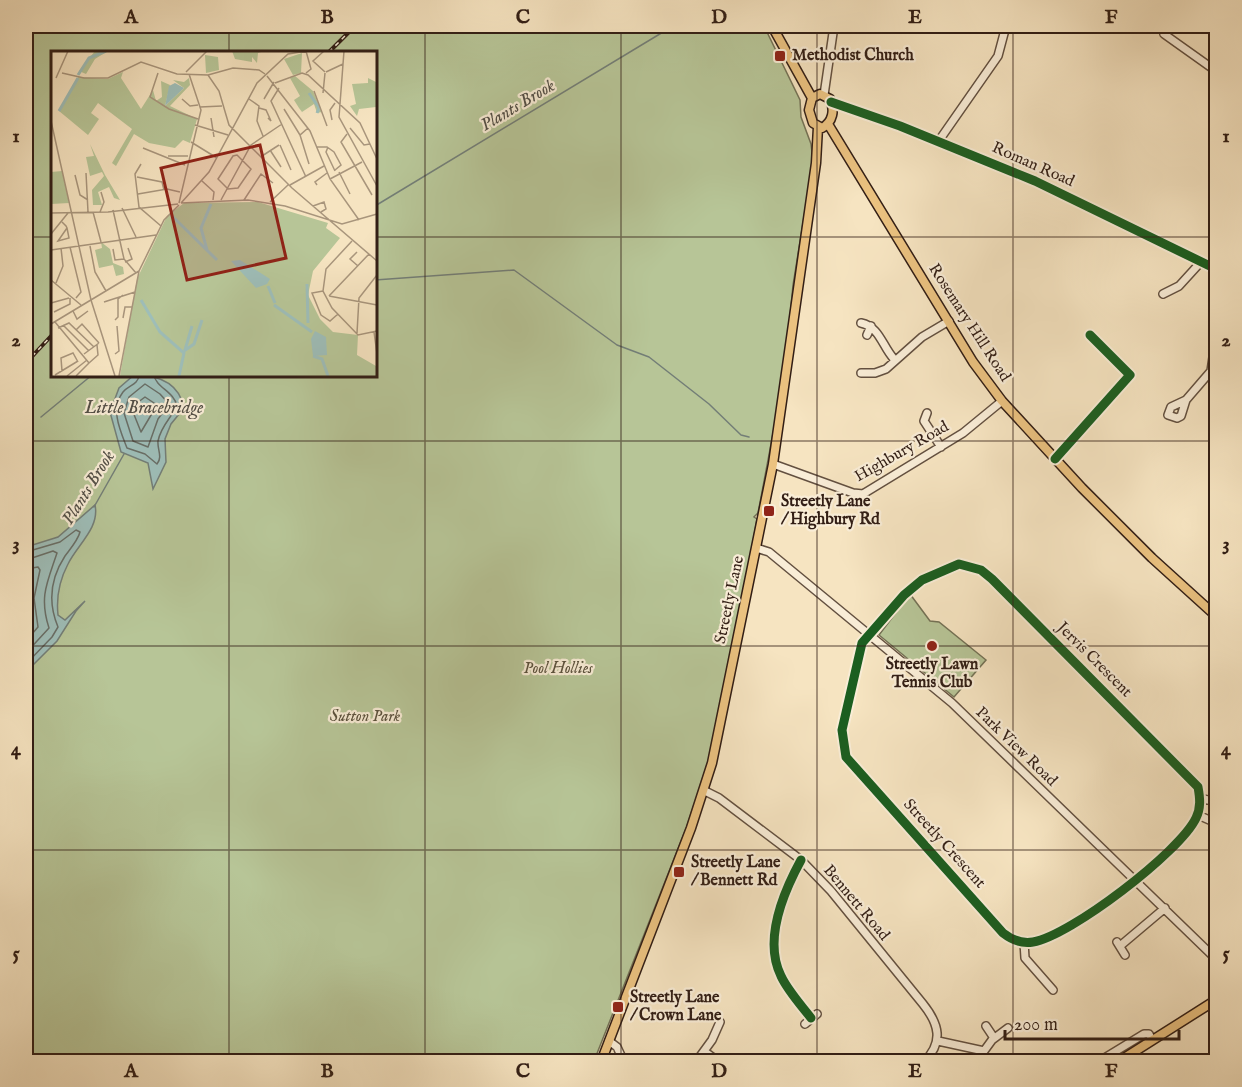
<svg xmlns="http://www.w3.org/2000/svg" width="1242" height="1087" font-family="'IM FELL English',serif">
  <rect width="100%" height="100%" fill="#f6e4c1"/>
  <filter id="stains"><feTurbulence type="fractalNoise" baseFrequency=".00333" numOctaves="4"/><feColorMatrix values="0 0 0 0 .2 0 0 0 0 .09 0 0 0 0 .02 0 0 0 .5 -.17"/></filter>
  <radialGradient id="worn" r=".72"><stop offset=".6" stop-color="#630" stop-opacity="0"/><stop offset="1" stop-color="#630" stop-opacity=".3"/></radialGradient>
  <path fill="#b7c597" stroke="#747256" stroke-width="1.5" fill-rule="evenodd" d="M26,26H764L800,100L801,117L811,144L813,161L793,285L785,370L758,513L754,517L757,519L751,553L708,762L687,826L594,1061H26ZM52,52H375V375H52Z
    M910,594L930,621L939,622L986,660L954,697L879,635Z"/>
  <path fill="#9ebeb9" stroke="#737e77" stroke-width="1.5" d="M134,375C158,375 179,382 184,408L171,424L165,439L166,462L153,489L148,463L121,452L110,412L119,388Z
    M95,505C100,528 77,545 68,564C59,581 56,596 58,615L65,620L85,601L76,611L57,641L26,672V547L58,537Z"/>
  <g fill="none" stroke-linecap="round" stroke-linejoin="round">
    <path stroke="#686e67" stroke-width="1.5" d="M139,375C138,385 129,385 123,392C110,409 120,430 127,448L145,454L157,464C163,457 157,449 158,441C161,426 171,418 177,406C174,391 156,388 154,375
      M145,384L160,394L169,404L158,419L148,447L133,441L124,413L129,397Z
      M145,397L157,405L141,432L133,412L137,403Z
      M26,552L60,542L76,530L80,532C78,540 71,548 65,556C50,579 48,603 58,627L52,637L26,664
      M26,560L53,551L57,553C47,583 39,597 49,628L26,653
      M26,569L38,567L40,570L34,598L38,627L26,641"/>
    <path stroke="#737e77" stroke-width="1.5" d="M375,206L673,26
      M375,280L514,270L617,345L649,357L709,404L741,435L749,437
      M41,417L92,375
      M94,507L124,454"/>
    <defs>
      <path id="minor" d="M1164,34L1216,71
        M824,95L834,26
        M831,102L900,126L1035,181L1216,269
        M938,142L998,56L1006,26
        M1163,294L1179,286L1200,263
        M861,323C880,327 882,346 894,359
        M867,335L871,326
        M861,373H875L886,369L922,337L949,321
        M1186,400L1181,416L1177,418L1168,415L1171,407L1186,400L1211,371L1216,337
        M927,413L924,421L941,447
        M1055,459L1130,375L1090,335
        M773,464L853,493L863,494L963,433L1002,401
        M756,548L769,552L952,703L1216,959
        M959,564L981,570L992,579L1198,787C1200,798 1201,808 1196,818C1180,852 1070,936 1033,942C1022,944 1012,940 1003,933L846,757L842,730L862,643L904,595L922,580Z
        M1209,609L1216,600
        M705,791L719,798L801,860L831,891L923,1004C939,1024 944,1042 924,1062
        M1200,798L1216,802
        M1198,815L1216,823
        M801,860C783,893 763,940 781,976C788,991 801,1005 811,1018
        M1024,942L1025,958L1053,990
        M1117,942L1125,955
        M1120,946L1165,908
        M805,1024L817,1014
        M986,1026L994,1038
        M609,1041L617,1047L624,1062
        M938,1041L984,1051L992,1040L1008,1028
        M704,1051L719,1062
        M696,1062L712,1040L720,1022
        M1098,1062L1144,1034H1149L1152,1040"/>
      <path id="major" d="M772,26L812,98
        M820,94L830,99C835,110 833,122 822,128L813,123L809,110L812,98Z
        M828,124L973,362L1002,401L1082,488L1152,558L1216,616
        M601,1062L691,828L712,763L773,464L816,163L818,127
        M1118,1062L1216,1000"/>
    </defs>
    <use href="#minor" stroke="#635040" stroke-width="10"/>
    <use href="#major" stroke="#321e15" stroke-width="11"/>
    <use href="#minor" stroke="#f9edd7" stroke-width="7"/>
    <use href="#major" stroke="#ebc280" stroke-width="8"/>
    <defs>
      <path id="rail" d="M329,52L355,26
        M26,363L52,335"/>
    </defs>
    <use href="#rail" stroke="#321e15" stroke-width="4"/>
    <use href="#rail" stroke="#f9edd7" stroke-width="1.5" stroke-dasharray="4.5" stroke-linecap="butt"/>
    <defs>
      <path id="cycleway" d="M831,102L900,126L1035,181L1216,269
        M1055,459L1130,375L1090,335
        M959,564L981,570L992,579L1198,787C1200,798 1201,808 1196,818C1180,852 1070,936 1033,942C1022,944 1012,940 1003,933L846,757L842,730L862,643L904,595L922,580Z
        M801,860C783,893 763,940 781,976C788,991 801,1005 811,1018"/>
    </defs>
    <use href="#cycleway" stroke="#f9edd7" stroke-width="13"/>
    <use href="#cycleway" stroke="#1b5e20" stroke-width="9"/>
  </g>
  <path fill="none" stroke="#321e15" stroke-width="1.5" stroke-opacity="0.55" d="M229,26V52M425,26V1062M621,26V1062M817,26V1062M1013,26V1062M26,237H52M375,237H1216M229,375V1062M26,441H1216M26,646H1216M26,850H1216"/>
  <g fill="#8f2418" stroke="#f9edd7" stroke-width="2">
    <rect x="774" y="50" width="12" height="12" rx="3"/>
    <rect x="763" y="505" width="12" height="12" rx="3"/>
    <circle cx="932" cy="646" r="6"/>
    <rect x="673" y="866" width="12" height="12" rx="3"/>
    <rect x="612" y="1001" width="12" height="12" rx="3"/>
  </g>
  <g text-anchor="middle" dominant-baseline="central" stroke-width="4.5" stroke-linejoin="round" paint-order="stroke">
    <g font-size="16" font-weight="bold" fill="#321e15" stroke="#f9edd7" text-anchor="start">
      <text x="792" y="56">Methodist Church</text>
      <text x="781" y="502">Streetly Lane<tspan x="781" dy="18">/ Highbury Rd</tspan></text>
      <text x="932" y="665" text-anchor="middle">Streetly Lawn<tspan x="932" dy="18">Tennis Club</tspan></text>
      <text x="691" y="863">Streetly Lane<tspan x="691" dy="18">/ Bennett Rd</tspan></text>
      <text x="630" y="998">Streetly Lane<tspan x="630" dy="18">/ Crown Lane</tspan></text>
    </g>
    <g font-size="16" fill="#321e15" stroke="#f9edd7">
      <text transform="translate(1033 165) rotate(24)">Roman Road</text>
      <text transform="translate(969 323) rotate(57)">Rosemary Hill Road</text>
      <text transform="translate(902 452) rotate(-30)">Highbury Road</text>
      <text transform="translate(730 600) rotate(-78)">Streetly Lane</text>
      <text transform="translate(1094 660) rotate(45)">Jervis Crescent</text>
      <text transform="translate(1016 747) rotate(44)">Park View Road</text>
      <text transform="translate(944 844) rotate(48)">Streetly Crescent</text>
      <text transform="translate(856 903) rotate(50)">Bennett Road</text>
    </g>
    <g font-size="16" font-style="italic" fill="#5a503c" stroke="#f9edd7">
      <text x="558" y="669">Pool Hollies</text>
      <text x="365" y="717">Sutton Park</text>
    </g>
    <g font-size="18" font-style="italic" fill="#524e46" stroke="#f9edd7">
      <text transform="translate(518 106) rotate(-31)">Plants Brook</text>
      <text x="144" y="408">Little Bracebridge</text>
      <text transform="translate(89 488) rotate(-58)">Plants Brook</text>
    </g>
  </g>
  <g transform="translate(51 51)">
    <rect width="326" height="326" fill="#f6e4c1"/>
    <path d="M44,0H57L44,8L35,23L28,20ZM181,0H213L207,2L206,12L201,6V11L184,8ZM251,2L250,22L242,24L233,8ZM154,4L167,6L168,19L155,22ZM91,12L72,21L70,27L90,58L102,39L105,50L111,46L110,30L119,34L114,55L133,37L122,29L133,31L138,27L139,34L119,55L146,68L139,92L132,89L124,97L98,92L83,83L65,115L61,112L81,78L47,52L40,62L48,68L37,84L8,60L27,26L57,28ZM244,25L262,40L271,61L266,62L263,53L251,61L248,57L243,49L249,45L239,27ZM317,27L325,31V56L308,58L306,65L299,55L305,53L301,33L317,32ZM39,93L54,124L69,149L63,147L58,136L47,141L51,154H42L41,139L53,125L51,121L39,125L35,106L43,105ZM11,120L18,152L0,153V121ZM207,151L277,172L275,177L289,187L262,220L257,244L269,268L282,281L307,284L306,304L325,315V325H69L86,228L116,165L133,152ZM50,191L59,198L62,212L72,216L73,223L65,225L62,214L48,217L44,199L51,197Z" fill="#b7c597"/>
    <path d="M124,32L133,37L114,55L118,35ZM189,209L219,228L216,233L205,237L180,210ZM264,280L275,286L276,304L262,305L260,288Z" fill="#9ebeb9"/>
    <path fill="none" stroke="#9ebeb9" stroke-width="3" d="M27,24L38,7L55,0M258,42L268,57L266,62M8,60L27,27M120,164L166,209M156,199L150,177L160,153M256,233L257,272M217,235L224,252M90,249L109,281L133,302L128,325M223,254L261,281M134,299L141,275M133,300L143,293L151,269M262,305L271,308L277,325"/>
    <path fill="none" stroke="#a8957c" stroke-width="1.5" d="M273,0L262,10L274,21M293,0L288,66L326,135M135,21L156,0M275,21L292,13M11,22L33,27H57L90,11L126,23L157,24L168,40L178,74L241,137L326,210M107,22L99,46L118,58L147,68M255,22L260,18L255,0M157,24L182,17L208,19L214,23M216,25L259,80L279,128L308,169M5,27L17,0M224,32L251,22L257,24L309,72L326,108M228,37L220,50L255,126M263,40L276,75M272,42L274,22M131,48L139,55L147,54M198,48L208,55L206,70L212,85M213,48L223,31M149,56L171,55M208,57L215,59L220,70L217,67M233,58L249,84L257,77M160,67L163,86M281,69L279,59L284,52M0,70L40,249L64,325M144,74L177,84M299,77L313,94L319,93M296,83L290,91L321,144M249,84L258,113M140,91L166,107M229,94L240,119M265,96H276L283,101L290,114L284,119M277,96L275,101L284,120M92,97L134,114M219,99L230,116M186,104L200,118L187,137L177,138L167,128L182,105ZM117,105H137M211,105L228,94M90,113L84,123L88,156L110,175M288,121L299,143M35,122L37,161M24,124L29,144L37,149M86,126L111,131L113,139M279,128L311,111M151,130L163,141L162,149M239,134L273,115M266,134L264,131L276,122M87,143L116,138L129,141M170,149L200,94L231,73M193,149L210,123L222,132M219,151L237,134M128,152L150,59L138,23M130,152L158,121L206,32L237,3L256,0M130,152L197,149L234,155L291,173L326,163M262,155L273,151L275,158L270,161M71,157L85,186M62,159L73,208L85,222M42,161L50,191M49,161L53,151L50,141M0,162L57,161L127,153M11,171L15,175L16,177L18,187L7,190L16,177M0,183L17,162M301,190L275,218L272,240L281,257L307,284L326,280M39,195L44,221L55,240M19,196L30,241L25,247M62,198L64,209L73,208M0,199L105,184M306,201L299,208L307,215M74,211L81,208L77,197M0,229L30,254M5,232L12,215L10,197M272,240L261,242L270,264L279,270L287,263M278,245L318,203M278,245L326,254M53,251L84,241M0,252L18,247M22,260L26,268L37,260M3,261L19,253V247M72,267L74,256H81M64,269L67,266V248L72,244M4,271L38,312L25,325M0,273L88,220M12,274L38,300M7,277L18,272L43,296M25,279L31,273L48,292M323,281L326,303M306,282L308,247L326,224M33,303L48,292M64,303L68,300L66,275M38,312L47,304L46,294M11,320L10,307L22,302L27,311M4,324L27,310M16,325L36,309M68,325L88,220L113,169L128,154"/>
    <path fill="#8f2418" fill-opacity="0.15" stroke="#8f2418" stroke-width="3" d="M209,94L235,207L136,229L110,117Z"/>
    <rect width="326" height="326" fill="none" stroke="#321e15" stroke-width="3"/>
  </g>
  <rect width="1242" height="1087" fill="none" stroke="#f6e4c1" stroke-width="66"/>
  <path d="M1005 1030v9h174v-9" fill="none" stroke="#321e15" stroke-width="3"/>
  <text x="1014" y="1030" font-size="18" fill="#321e15" stroke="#f9edd7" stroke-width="4.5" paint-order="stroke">200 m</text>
  <rect x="33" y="33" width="1176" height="1021" fill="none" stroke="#321e15" stroke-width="2"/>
  <g font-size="20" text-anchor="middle" font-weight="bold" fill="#321e15">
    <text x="131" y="23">A</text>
    <text x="327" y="23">B</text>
    <text x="523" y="23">C</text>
    <text x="719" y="23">D</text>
    <text x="915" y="23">E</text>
    <text x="1111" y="23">F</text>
    <text x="16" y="142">1</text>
    <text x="1226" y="142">1</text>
    <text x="16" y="346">2</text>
    <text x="1226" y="346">2</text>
    <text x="16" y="550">3</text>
    <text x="1226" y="550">3</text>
    <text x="16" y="755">4</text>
    <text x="1226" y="755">4</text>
    <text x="16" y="959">5</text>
    <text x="1226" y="959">5</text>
    <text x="131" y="1077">A</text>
    <text x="327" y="1077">B</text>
    <text x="523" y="1077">C</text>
    <text x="719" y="1077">D</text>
    <text x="915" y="1077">E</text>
    <text x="1111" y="1077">F</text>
  </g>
  <rect width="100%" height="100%" filter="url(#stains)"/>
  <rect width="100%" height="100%" fill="url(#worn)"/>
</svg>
